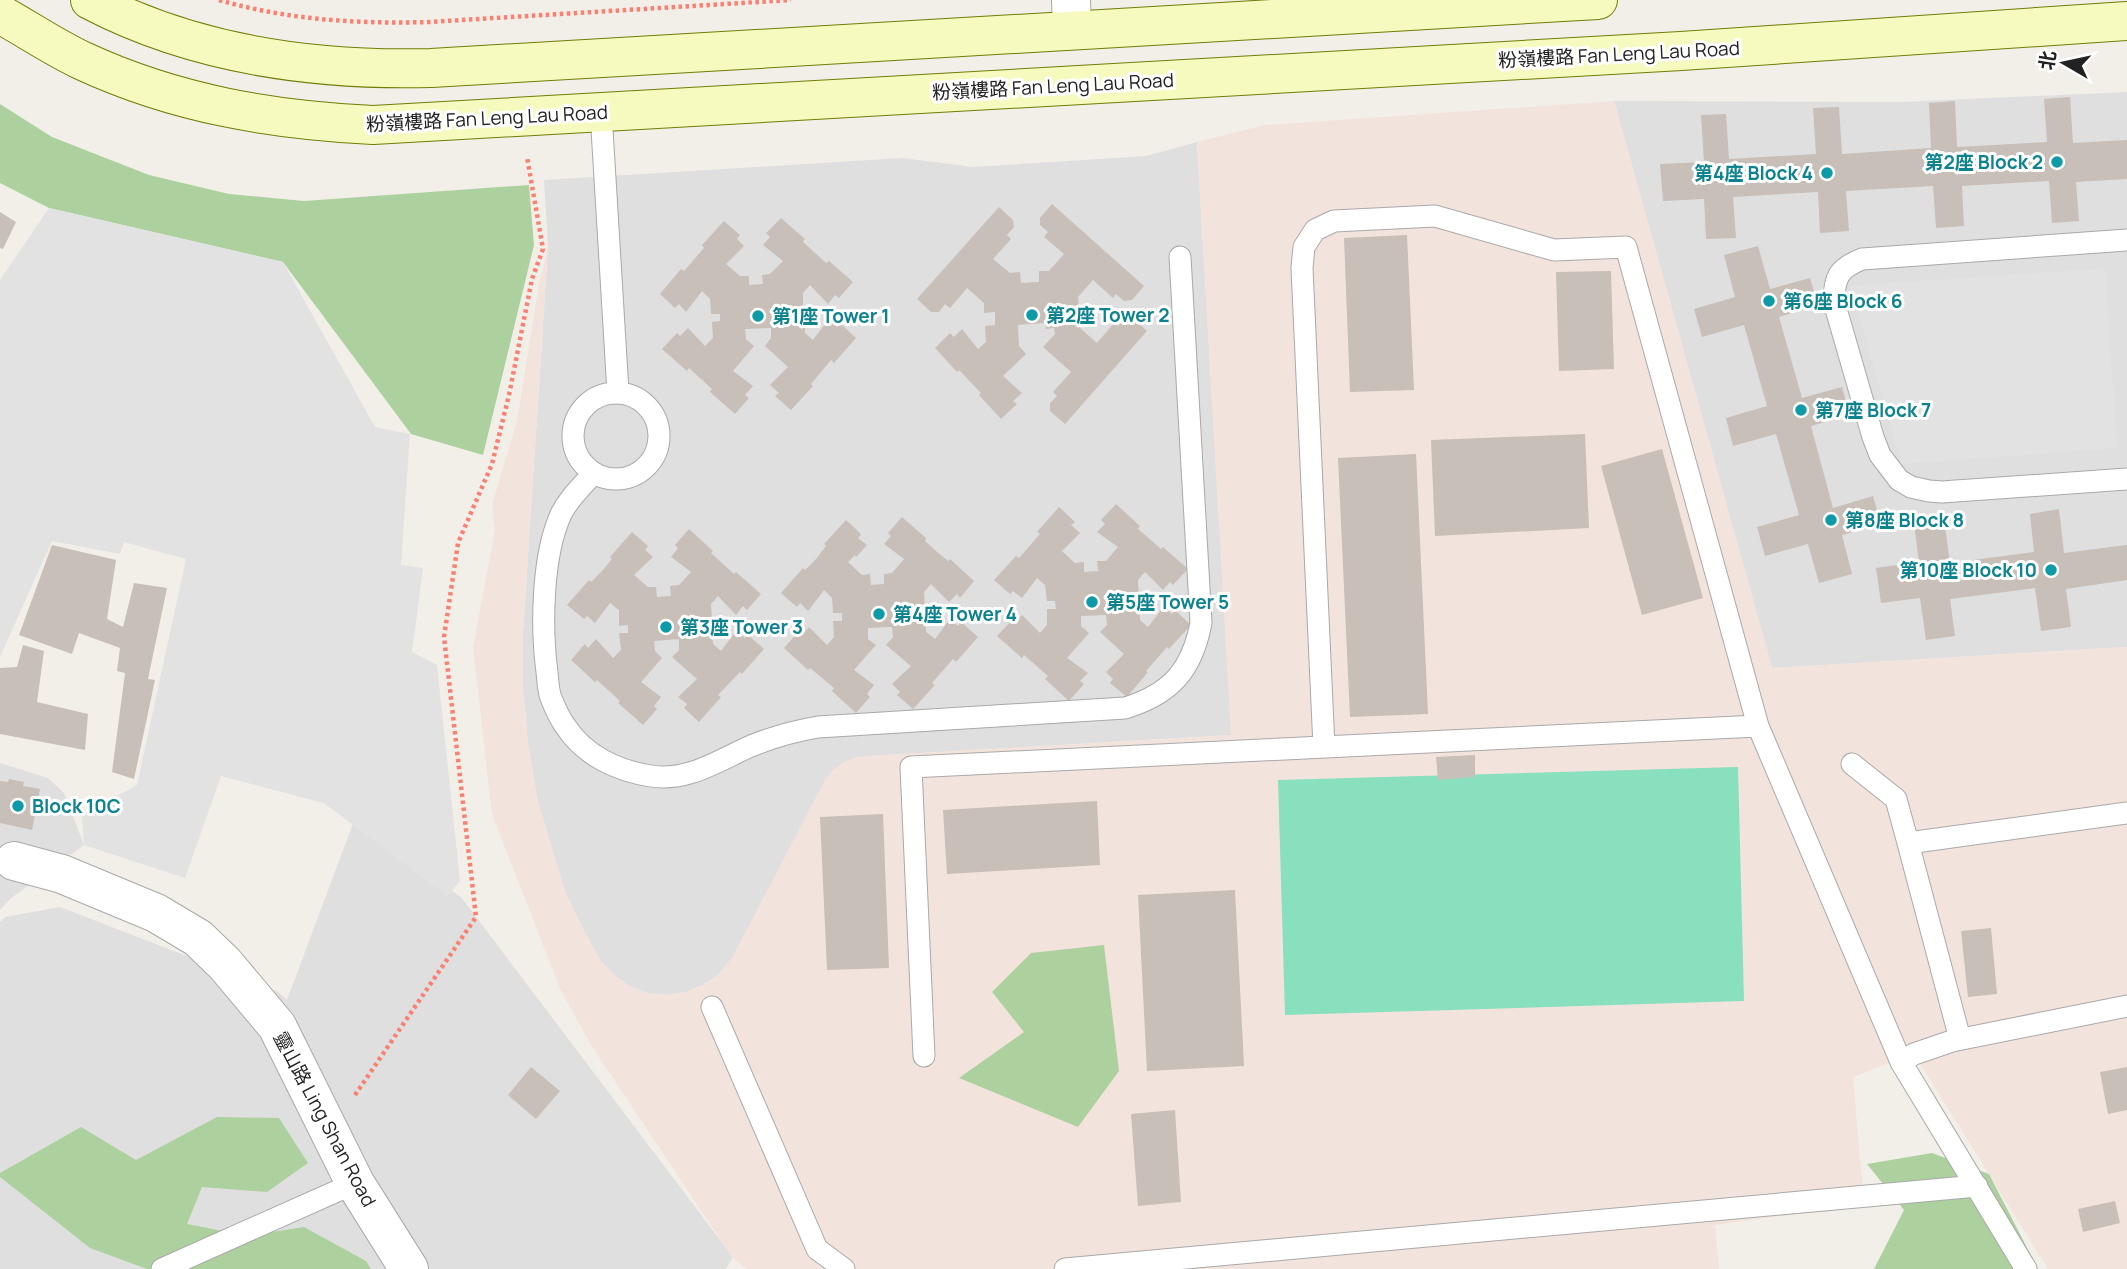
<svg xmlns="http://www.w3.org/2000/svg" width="2127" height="1269" font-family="Manrope,'Noto Sans SC',sans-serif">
  <rect width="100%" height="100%" fill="#f2efe9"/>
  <path fill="#e0dfdf" d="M2127,92V647L1772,668L1614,101L1901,102Z
    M1197,142L1232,735L869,756L732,958L719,974L703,985L686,992L667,995L647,993L629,986L614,975L600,960L581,925L564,889L537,798L528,743L523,688V632L548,247L544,180L903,158L973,167L1146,156Z
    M0,763L48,778L64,793L84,845L10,899L0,910Z
    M354,821L461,897L733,1257L726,1269H0V922L5,917L60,907L277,991L287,1000Z"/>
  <path fill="#f3e3dd" d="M1614,101L1772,668L2127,647V1269H2048L1914,1054L1853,1077L1864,1205L1715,1225L1719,1269H747L732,1257L591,1045L561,991L492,814L473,648L495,530L492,505L517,421L539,284L548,247L523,632V688L528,743L537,798L564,889L581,925L600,960L614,975L629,986L647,993L667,995L686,992L703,985L719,974L732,958L825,780L833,770L844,762L856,757L869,756L1231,735L1197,142L1265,125Z"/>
  <path fill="#add19e" d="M0,104L52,137L149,175L229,194L304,201L529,185L534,245L483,455L411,434L283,262L49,208L0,183Z
    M1104,945L1119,1071L1078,1127L959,1078L1024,1032L992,992L1031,953Z
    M217,1117L279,1118L308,1163L267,1192L202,1187L187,1224L248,1236L304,1227L366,1261L371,1269H147L90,1248L0,1177V1173L81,1127L136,1160Z
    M1932,1153L1989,1174L2038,1269H1874L1904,1210L1867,1164Z"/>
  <path fill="#88e0be" d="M1738,767L1744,1001L1285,1015L1278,780Z"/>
  <path fill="#e2e2e2" d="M49,208L283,262L375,427L410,434L401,565L423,568L412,652L437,665L460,881L447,896L324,803L221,776L185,878L84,845L82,815L137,785L186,559L124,542L120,554L52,541L0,657V280Z
    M2105,268L2117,448L1902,464L1850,286Z"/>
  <path fill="#c7bfb8" d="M2070,97L2073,143L2127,140V179L2076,182L2079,221L2052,223L2049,181L1962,186L1964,226L1936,228L1933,186L1846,191L1849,231L1820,233L1818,192L1733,197L1736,238L1706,239L1704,199L1663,201L1660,164L1704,162L1701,115L1726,114L1729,159L1816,154L1813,108L1839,107L1842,154L1931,148L1929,103L1955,101L1957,147L2047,142L2044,99Z
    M1052,204L1144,286L1132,300L1124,301L1116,294L1113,298L1093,280L1078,297L1079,307L1068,308L1069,318H1079L1080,328L1097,343L1114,323L1118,326L1125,319L1133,318L1147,331L1065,424L1050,411V403L1057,396L1053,392L1071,372L1043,347L1055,334L1054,328L1046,329L1045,323L1018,325L1019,346L1026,354L1003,376L1022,393L1013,401L1017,404L1001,419L979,395L981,393L959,370L957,372L935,348L950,333L954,337L962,329L978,349L986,342L985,326L995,325V312L984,313V303L967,288L950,308L945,304L939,312H931L917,299L999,207L1013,220L1014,227L1007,235L1011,239L993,259L1010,273L1020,272L1021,283L1039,282V271H1049L1064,254L1044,237L1048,232L1040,225V218Z
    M0,212L16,222L3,249L0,248Z
    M781,218L805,239L803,242L814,252L826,263L829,261L853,282L839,298L835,295L828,304L810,285L803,293V309L795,310V317H804L805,333L813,340L828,320L837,327L840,323L856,338L834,363L831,360L811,384L813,386L791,410L775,396L779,393L770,385L788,367L765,346L771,338V328L745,329L746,339L754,346L733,371L753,386L745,395L749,398L735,414L710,392L712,389L689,368L687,371L662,349L677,333L680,336L688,328L705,346L713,338L712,322L720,321V314H711L710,299L702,291L686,312L679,304L675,308L660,294L681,269L684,271L704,248L702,245L724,221L740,235L737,239L744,246L726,264L740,276H749V285L763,284L762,275L770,274L783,261L763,245L770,237L766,233Z
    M1407,235L1414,390L1350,392L1344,238Z
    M1758,246L1770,289L1810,278L1818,305L1779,317L1802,398L1842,387L1850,415L1811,426L1833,508L1873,496L1881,524L1842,535L1852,574L1819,583L1808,544L1765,556L1757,527L1799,515L1776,434L1733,446L1726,418L1767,406L1744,325L1702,337L1694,309L1735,297L1724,255Z
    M1611,271L1614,369L1559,371L1556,272Z
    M1585,434L1589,528L1435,536L1431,440Z
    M1662,449L1703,598L1642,615L1601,466Z
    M1416,454L1428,714L1350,717L1338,458Z
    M1116,504L1140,526L1138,529L1161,549L1163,547L1188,569L1173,585L1170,582L1163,590L1145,572L1138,580L1139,596H1130V604H1139L1140,620L1148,627L1164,606L1172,614L1175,610L1191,625L1169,649L1167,647L1146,671L1148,672L1127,697L1110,683L1113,679L1106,672L1124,654L1100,632L1107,625L1106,615L1081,616V626L1089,633L1067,658L1088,673L1080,681L1084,684L1069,701L1045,679L1048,676L1024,655L1022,658L997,636L1012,620L1015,623L1022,615L1040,633L1047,625V609H1056L1055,601H1047L1045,585L1037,578L1022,598L1013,591L1010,594L994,580L1016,556L1019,558L1040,534L1037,532L1059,507L1075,522L1071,525L1080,533L1062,551L1075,563L1084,562V572L1098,571L1097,561H1106L1118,547L1097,532L1105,524L1101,520Z
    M2059,509L2064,553L2127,545V580L2066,589L2071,627L2041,631L2035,588L1950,599L1955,636L1926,640L1920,598L1881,603L1876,568L1919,562L1914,523L1944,519L1950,563L2034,552L2030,514Z
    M902,517L926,538L925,541L936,551L948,561L950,559L974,581L960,598L957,594L949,602L931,584L924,592L925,608L916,609L917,616L926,615V632L935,639L950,619L958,626L961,622L978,637L956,662L953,659L932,683L935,685L913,709L897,695L900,692L892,684L911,666L886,645L893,637L892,627L868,628V639L876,645L854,670L874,685L867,694L870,697L856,713L832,691L834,688L810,668L808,670L784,648L798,632L801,635L809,627L827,645L834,637L833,621H842V613H833L832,598L824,590L808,611L800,603L797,607L781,593L803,568L805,570L816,559L826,546L824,544L846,520L861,534L858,538L867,545L856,557L855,555L848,562L862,575L870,574L871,585L884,584V574L892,573L904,559L884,544L891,536L888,533Z
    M689,529L713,551L711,553L723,564L734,574L736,572L761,594L747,610L743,606L736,615L718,596L711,604L712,620L703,621V629L712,628L713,644L721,651L736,631L745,638L748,635L764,649L742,674L740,672L718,695L721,697L699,722L684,708L687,704L678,697L697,679L672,657L679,650V639L654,641L655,651L662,658L641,682L661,697L654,706L657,709L643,725L618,703L620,701L597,680L595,682L571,660L585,644L588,648L596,639L613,658L621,650L619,633H628V625L619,626V610L610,603L595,623L587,616L584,619L567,605L589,580L591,582L602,571L612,559L610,557L632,532L648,546L645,550L653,557L634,575L648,587H656L657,597L671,596L670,586L679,585L691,572L671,557L678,548L675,545Z
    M52,545L116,560L107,619L123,627L134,583L167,588L148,679L155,680L134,779L112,772L125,673L117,671L120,648L79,633L72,654L19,635Z
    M23,645L44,651L37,702L88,714L85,750L0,734V668L17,667Z
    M1475,755V777L1438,780L1436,757Z
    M9,779L24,782L23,786L40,789L32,830L0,823V781L8,782Z
    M1097,801L1100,865L947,874L943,810Z
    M883,814L889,968L827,970L820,817Z
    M1235,890L1244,1066L1147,1071L1138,895Z
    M1991,928L1997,994L1968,997L1961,931Z
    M531,1067L560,1091L536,1119L508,1095Z
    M2127,1067V1110L2108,1114L2100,1072Z
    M1175,1110L1181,1202L1138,1206L1131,1114Z
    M2115,1201L2120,1223L2083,1232L2078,1209Z"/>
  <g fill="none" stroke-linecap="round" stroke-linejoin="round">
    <defs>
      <path id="lane" d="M601,113L618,392
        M2127,240L1862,259C1839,268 1834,277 1834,302L1873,437L1880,455L1899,480L1911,487L1929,491L1942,492L2127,479
        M573 436a43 43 0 1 1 86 0a43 43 0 1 1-86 0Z
        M594,473C582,486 569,498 561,514C542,556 541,627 547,672C548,681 548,690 551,698C555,708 560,719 566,727C585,756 618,771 651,776C688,782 719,760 751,746C773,737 795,731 818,727L1125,708C1171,694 1192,670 1201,623L1180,257
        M1324,747L1302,268L1304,247L1315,230L1334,221L1435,216L1554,250L1626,247L1758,726L1901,1062L2026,1269
        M1852,764L1896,799L1908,843
        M712,1007L817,1249L844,1269
        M1960,1039L1908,843L2127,813
        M924,1056L911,767L1758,726
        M1901,1062L1914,1054L1952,1041L2127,1006
        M162,1269L355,1183
        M1065,1269L1977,1186"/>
      <path id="street" d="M1071,0L1072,30
        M14,861L62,874L156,913L198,938L225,964L277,1026L355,1183L409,1269"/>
      <path id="secondary" d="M90,0C195,55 314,71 431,68L1598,0
        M0,14C27,29 55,48 83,61C176,104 272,120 373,125L1681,51L2127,21"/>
    </defs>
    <use href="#lane" stroke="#a9a9a9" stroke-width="23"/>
    <use href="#street" stroke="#a9a9a9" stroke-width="40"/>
    <use href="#secondary" stroke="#707d05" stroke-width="40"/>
    <path stroke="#fa8072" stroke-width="4.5" stroke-dasharray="3.5 3.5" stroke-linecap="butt" d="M219,0C288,20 358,24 429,22L791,0
      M355,1095L476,917L444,637L458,543L492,464L509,395L532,279L543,249L527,157"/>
    <use href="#lane" stroke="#fff" stroke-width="21"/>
    <use href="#street" stroke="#fff" stroke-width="38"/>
    <use href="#secondary" stroke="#f7fabf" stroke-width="38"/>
  </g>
  <g fill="#0f9aa8" stroke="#fff" stroke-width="2.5">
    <circle cx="2057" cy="162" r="7"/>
    <circle cx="1827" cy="173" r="7"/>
    <circle cx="1769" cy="301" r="7"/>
    <circle cx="1032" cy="315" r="7"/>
    <circle cx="758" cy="316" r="7"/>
    <circle cx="1801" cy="410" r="7"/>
    <circle cx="1831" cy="520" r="7"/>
    <circle cx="2051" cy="570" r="7"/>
    <circle cx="1092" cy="602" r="7"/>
    <circle cx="879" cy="614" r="7"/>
    <circle cx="666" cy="627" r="7"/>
    <circle cx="18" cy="806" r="7"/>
  </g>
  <g text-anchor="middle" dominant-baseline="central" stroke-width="6" stroke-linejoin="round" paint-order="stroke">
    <g font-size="19" fill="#222" stroke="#fff">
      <text transform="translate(1619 54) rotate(-3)">粉嶺樓路 Fan Leng Lau Road</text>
      <text transform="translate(1053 86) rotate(-3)">粉嶺樓路 Fan Leng Lau Road</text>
      <text transform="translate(487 118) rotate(-3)">粉嶺樓路 Fan Leng Lau Road</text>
      <text transform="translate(325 1119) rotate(62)">靈山路 Ling Shan Road</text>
    </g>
    <g font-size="19" font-weight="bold" fill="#0d838f" stroke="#fff" text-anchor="start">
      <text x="2043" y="162" text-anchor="end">第2座 Block 2</text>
      <text x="1813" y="173" text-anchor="end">第4座 Block 4</text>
      <text x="1783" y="301">第6座 Block 6</text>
      <text x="1046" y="315">第2座 Tower 2</text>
      <text x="772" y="316">第1座 Tower 1</text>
      <text x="1815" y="410">第7座 Block 7</text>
      <text x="1845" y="520">第8座 Block 8</text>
      <text x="2037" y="570" text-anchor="end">第10座 Block 10</text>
      <text x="1106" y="602">第5座 Tower 5</text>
      <text x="893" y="614">第4座 Tower 4</text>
      <text x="680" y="627">第3座 Tower 3</text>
      <text x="32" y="806">Block 10C</text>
    </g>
  </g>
  <g transform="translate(2064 63) rotate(279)" stroke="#ffffff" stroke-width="5" paint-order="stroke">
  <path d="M0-5L12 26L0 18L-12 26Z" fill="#222222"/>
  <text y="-10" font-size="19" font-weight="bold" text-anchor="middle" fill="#222222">北</text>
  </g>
</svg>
